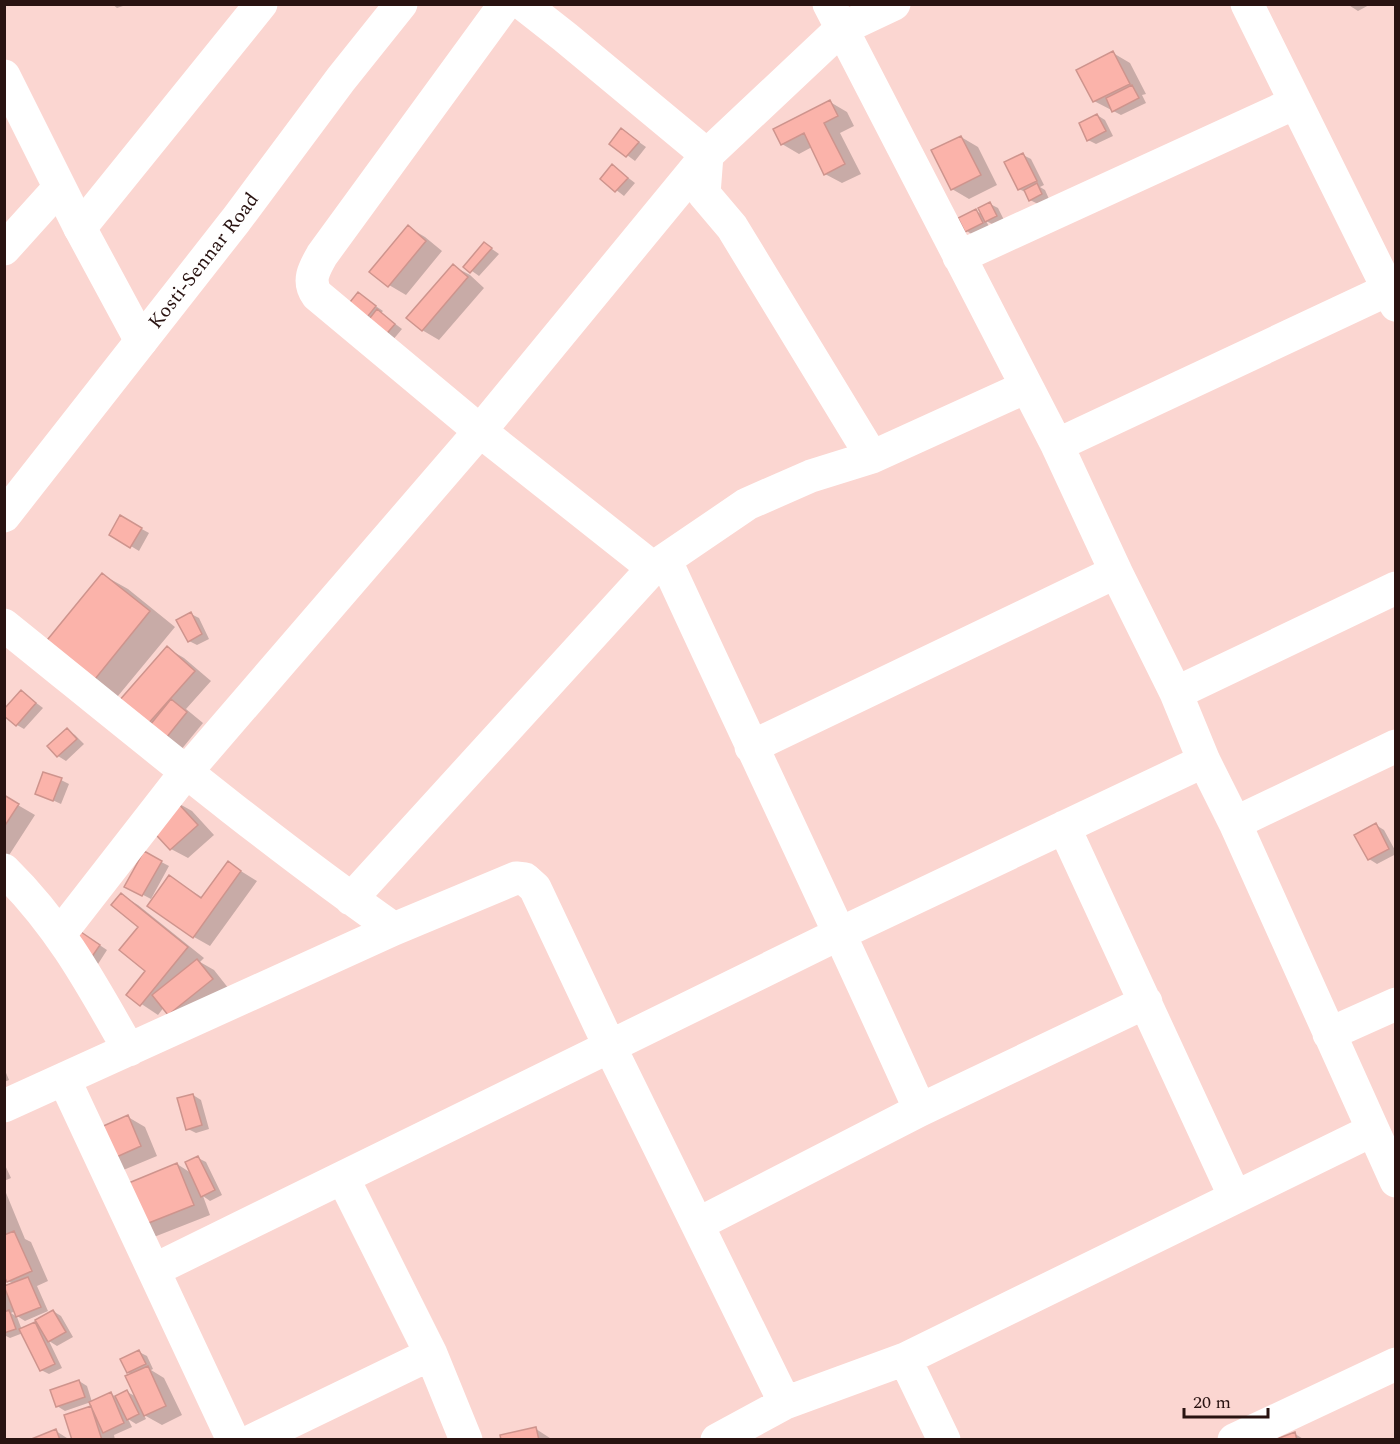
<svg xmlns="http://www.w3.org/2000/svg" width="1400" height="1444" font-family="Spectral,serif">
  <rect width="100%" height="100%" fill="#fbd6d1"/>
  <path fill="#0003" d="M112,4H129L117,8Z
    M1347,4H1371L1358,11Z
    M1113,53L1130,63L1146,94L1142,95L1146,103L1121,115L1094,101Z
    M830,102L847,112L854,126L840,133L861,174L842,183L825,174L812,147L799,154L782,144Z
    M1097,115L1105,120L1113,136L1096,144L1088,140Z
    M622,130L646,147L635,161L611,143Z
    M961,137L978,147L997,185L969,199L952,189Z
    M1023,155L1031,159L1044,185L1040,187L1045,190L1049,199L1038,204L1030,200L1027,193L1019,189Z
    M613,166L635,183L624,196L602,179Z
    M990,204L998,208L1004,220L994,225L986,221L990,228L974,236L967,231L976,211L983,215Z
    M408,227L425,237L442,251L406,295L389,285Z
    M485,244L499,254L479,276L465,266Z
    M453,266L470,275L484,288L439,340L422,330Z
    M358,294L383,311L381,313L402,329L392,341L368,323Z
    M120,517L149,533L139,551L111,534Z
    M103,575L128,589L175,627L113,702L88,687Z
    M191,614L199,618L209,639L197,645L189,641Z
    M167,648L184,658L211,681L186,709L203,723L176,756L140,733Z
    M22,692L43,708L24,729L17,725Z
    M67,730L75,735L84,744L66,761L58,756Z
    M61,780L69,784L61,804L37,793Z
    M4,797L35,815L4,863Z
    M176,802L192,811L214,835L188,858L171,849Z
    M1376,825L1384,830L1396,852V854L1377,864L1369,859Z
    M144,853L169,866L151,899L126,886Z
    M228,863L257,881L210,946L194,937L170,877L203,898Z
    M121,895L138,905L204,958L200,962L214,970L229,989L186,1024L164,1007L158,1015L128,995L148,970L140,927Z
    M89,938L107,950L98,964L90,960Z
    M4,1068L9,1080L4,1082Z
    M193,1095L201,1100L209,1129L196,1133L188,1129Z
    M128,1117L145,1127L157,1156L121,1171L104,1162Z
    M198,1158L206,1162L222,1195L210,1201L203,1196L210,1215L154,1237L137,1227L177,1164L191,1173Z
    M4,1163L11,1178L4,1181Z
    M4,1188L25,1239L31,1242L48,1281L37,1286L48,1311L25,1321L17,1316L15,1311L11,1313L17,1317L22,1330L35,1323L41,1327L53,1311L61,1316L73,1337L57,1346L49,1341L62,1368L49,1374L41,1370L23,1333L10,1338L4,1335V1292L8,1294L14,1284L8,1281L4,1272Z
    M139,1352L147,1356L153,1369L151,1370L164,1378L182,1415L162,1425L144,1415L146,1419L136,1424L128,1419L132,1427L114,1435L115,1440H74L91,1407L95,1410L91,1402L65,1411L57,1406L79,1381L87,1386L92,1402L111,1394L116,1397L127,1392L137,1397L133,1375L128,1372Z
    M536,1429L553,1440H503Z
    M56,1431L70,1440H33Z
    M1295,1434L1305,1440H1278Z"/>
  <path fill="#fbb3aa" stroke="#ce948d" stroke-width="1.5" d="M1113,51L1130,84L1093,102L1076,70Z
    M1132,85L1139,98L1112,112L1106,98Z
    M830,100L838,116L824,123L845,164L824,175L804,133L781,145L773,129Z
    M1097,114L1106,131L1087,141L1079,123Z
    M621,128L639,142L626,157L609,144Z
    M961,136L981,175L951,190L931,150Z
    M1023,153L1037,181L1018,190L1004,162Z
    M612,164L628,178L615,192L600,179Z
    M1037,183L1042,194L1029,201L1024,190Z
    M990,202L997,216L985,222L978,208Z
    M976,209L983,223L965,232L958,218Z
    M408,225L426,241L388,287L369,272Z
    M484,242L492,248L470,273L463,267Z
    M453,264L468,277L422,331L406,318Z
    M358,292L376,306L364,321L346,307Z
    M377,309L395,324L383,338L366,323Z
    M120,515L142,528L130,548L109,535Z
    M102,573L150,611L87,689L39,650Z
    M191,612L202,634L188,642L176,620Z
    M167,646L195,671L139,734L111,710Z
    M21,690L36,703L16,726L4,716V709Z
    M171,699L187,712L158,748L142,735Z
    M67,728L77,739L57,757L47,746Z
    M43,772L62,778L53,801L35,794Z
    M4,795L19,804L4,827Z
    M175,800L198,825L170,850L147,825Z
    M1376,823L1389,849L1368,860L1354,835Z
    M144,851L162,861L142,896L124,887Z
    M228,861L241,871L193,938L147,906L169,875L201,898Z
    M121,893L188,947L140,1006L126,995L145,971L119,950L138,927L111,905Z
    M81,932L100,945L89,961L69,948Z
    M197,959L213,979L168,1015L152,995Z
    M193,1094L202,1125L186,1130L177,1098Z
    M128,1115L141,1146L103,1163L90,1132Z
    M198,1156L215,1190L201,1197L185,1162Z
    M177,1163L194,1205L136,1228L119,1187Z
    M14,1231L32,1271L7,1282L4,1276V1235Z
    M28,1277L41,1307L16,1317L4,1286Z
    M9,1310L16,1329L4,1333V1312Z
    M53,1310L66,1332L48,1342L35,1320Z
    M35,1322L55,1364L40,1371L19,1329Z
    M139,1350L146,1364L127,1373L120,1359Z
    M148,1366L166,1406L144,1416L125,1376Z
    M79,1380L85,1397L56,1407L50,1390Z
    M127,1390L139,1414L127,1420L115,1396Z
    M111,1392L124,1423L103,1433L89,1402Z
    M91,1406L102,1440H72L64,1415Z
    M536,1427L539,1440H501L500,1435Z
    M56,1429L60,1440H29Z
    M1295,1432L1297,1440H1274Z"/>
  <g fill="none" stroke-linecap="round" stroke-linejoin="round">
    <path stroke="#fff" stroke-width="33" d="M505,4L322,255C314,269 307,281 317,295L480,431L653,568L670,570C753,750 839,929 920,1110
      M523,4L565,37L707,155L704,194L732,227L872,457
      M829,4L1057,445L1116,572L1176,693L1204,761L1235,823L1396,1181
      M1247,4L1396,305
      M80,228L261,4
      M4,249L59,188
      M959,257L1295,103
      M1057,445L1396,286
      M4,625C132,728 259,834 394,929
      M1176,693L1396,588
      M751,747L1116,572
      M1235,823L1396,746
      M1064,827L1235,1197
      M4,870C60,925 91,983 129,1050
      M351,899L653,568L747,504L811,476L872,457L1026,387
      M60,934L186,772L480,431L707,155L841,29L894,4
      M1329,1034L1396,1004
      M64,1079L233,1440
      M4,1106L394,929L516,878L525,879L535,888L610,1047L785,1403
      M343,1178L431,1354L466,1440
      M698,1224L920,1110L1146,1002
      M154,1270L841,933L1204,761
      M905,1359L944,1440
      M253,1440L431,1354
      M717,1440L785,1403L905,1359L1373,1130
      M1234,1440L1396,1364"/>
    <path stroke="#fff" stroke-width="33" d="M4,76L80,228L141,341"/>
    <path stroke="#fff" stroke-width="33" id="s1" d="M4,516L236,220L341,79L401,4"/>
  </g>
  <g text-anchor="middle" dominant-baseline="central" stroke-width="6" stroke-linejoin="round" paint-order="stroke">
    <g font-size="20" fill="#291311" stroke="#fbd6d1">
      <text stroke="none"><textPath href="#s1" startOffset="324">Kosti-Sennar Road</textPath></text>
    </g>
  </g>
  <rect width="1400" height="1444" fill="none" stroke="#291311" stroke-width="12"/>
  <path d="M1184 1408v9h84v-9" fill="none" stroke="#291311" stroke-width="3"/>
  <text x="1193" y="1408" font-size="18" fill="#291311" stroke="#fbd6d1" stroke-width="4.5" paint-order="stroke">20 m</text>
</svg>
